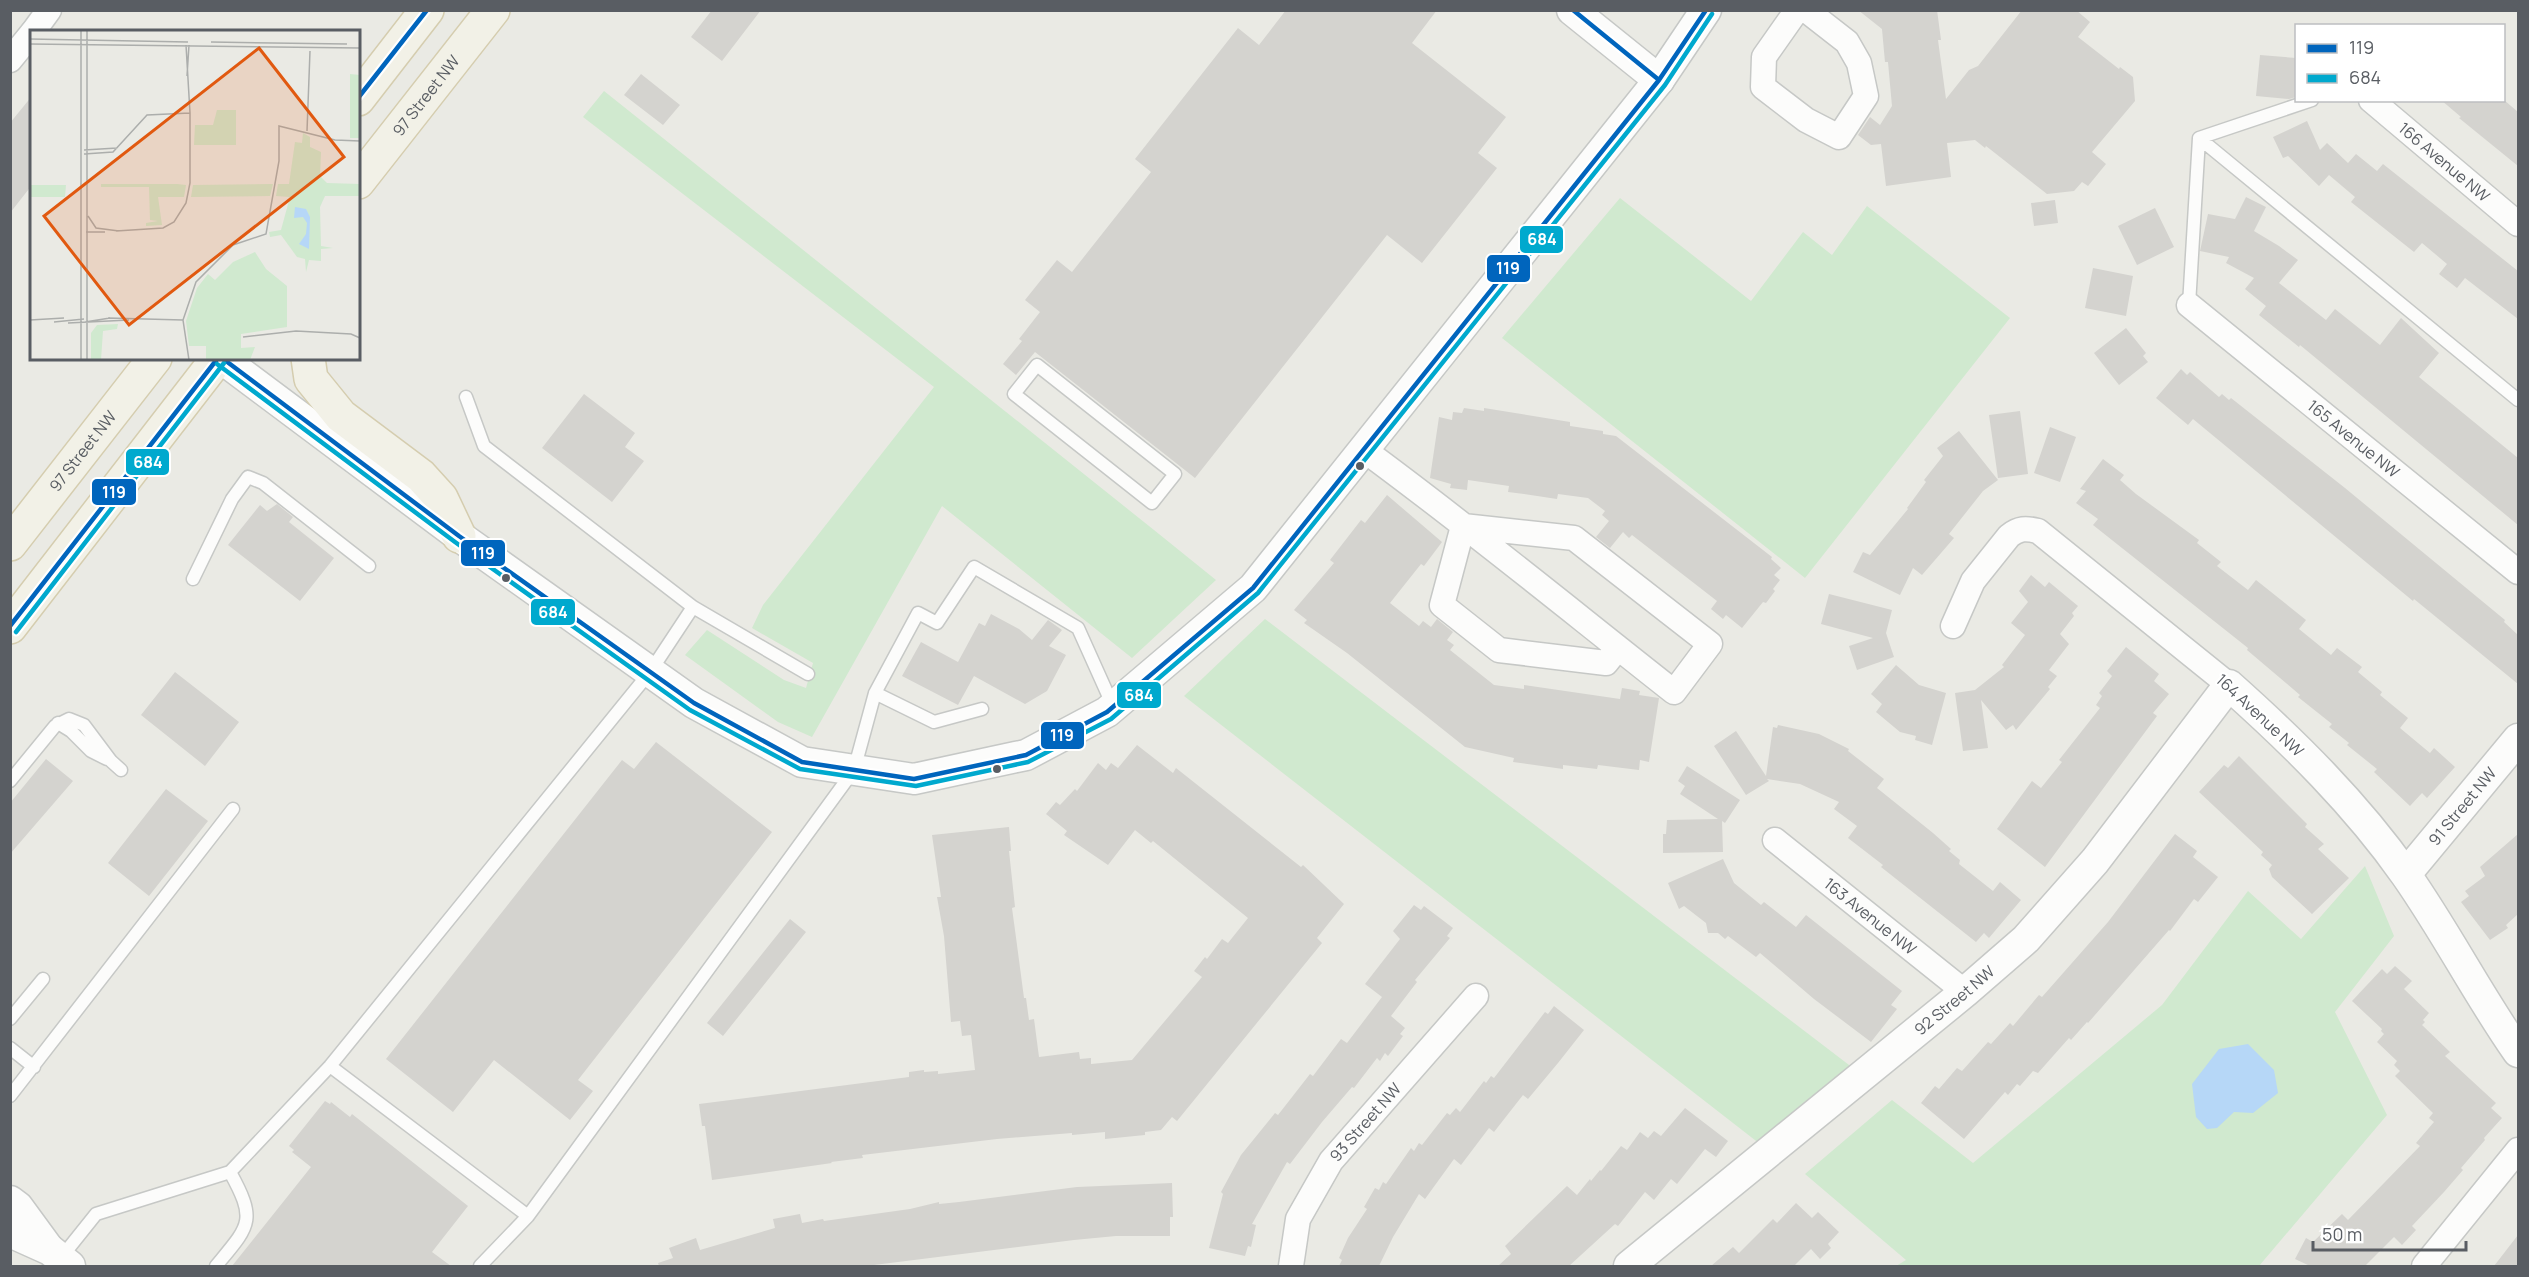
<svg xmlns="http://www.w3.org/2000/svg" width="2529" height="1277" font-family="Manrope,sans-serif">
  <rect width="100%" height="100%" fill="#eaeae4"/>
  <path fill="#d0e9cf" d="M604,91L1154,530L1216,580L1132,658L942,506L812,737L778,722L685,655L707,630L784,680L806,688L813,663L752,628L763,605L934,387L583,117Z
    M1620,198L1751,301L1803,232L1832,255L1867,206L2010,318L1805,578L1502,338Z
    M1265,619L1853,1068L1760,1144L1184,696Z
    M2365,866L2394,936L2335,1012L2387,1115L2259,1266H1896L1906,1260L1805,1174L1892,1100L1973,1163L2162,1005L2248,891L2301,939Z"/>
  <path fill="#b6d7f7" d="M2248,1044L2274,1070L2278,1093L2253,1113L2234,1112L2217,1128L2207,1129L2196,1117L2192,1084L2219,1049Z"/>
  <path fill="#d4d3cf" d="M712,10H761L722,61L691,37Z
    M1286,10H1437L1412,43L1506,117L1478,153L1497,168L1422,263L1387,235L1195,478L1035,352L1016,375L1003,364L1022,341L1019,339L1040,312L1025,300L1057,260L1072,272L1151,172L1135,159L1238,28L1259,45Z
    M1858,10H1937L1941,40H1938L1946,99L1969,70L1978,66L2022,10H2076L2090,22L2078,37L2119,69L2120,67L2133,77L2135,101L2092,152L2106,164L2088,186L2082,182L2074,191L2047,194L1986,146L1985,148L1975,140L1947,143L1951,177L1886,186L1881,144L1871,145L1858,135L1870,117L1880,125L1892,106L1888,62H1885L1882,29Z
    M2260,55L2296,58V97L2289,99L2256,96Z
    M641,74L680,105L663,125L624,95Z
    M32,96V185L10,213V123Z
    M2441,100H2504L2518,112V166L2459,118L2461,117Z
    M2307,121L2320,150L2327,143L2348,163L2356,154L2377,171L2383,164L2518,271V319L2465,278L2457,288L2439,274L2447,264L2422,243L2414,252L2351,202L2355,197L2329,175L2319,186L2288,156L2283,158L2273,137Z
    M2246,197L2266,207L2254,231L2279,246L2298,260L2279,283L2326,320L2335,309L2380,345L2401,318L2439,353L2419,377L2518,458V525L2300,345L2299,347L2259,315L2266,306L2245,289L2254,278L2226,263L2229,257L2200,251L2208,214L2235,219Z
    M2055,200L2058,223L2034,226L2031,203Z
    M2155,208L2174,247L2137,265L2118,226Z
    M2093,268L2133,276L2126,316L2085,308Z
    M2126,328L2146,353L2143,356L2148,362L2119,385L2094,353Z
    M2181,369L2187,375L2190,372L2219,397L2222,394L2229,400L2231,398L2345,488L2505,620L2504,622L2518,635V684L2414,599L2413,601L2193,419L2188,425L2156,398Z
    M584,394L635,433L625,447L644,461L612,502L542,448Z
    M1464,408L1484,411V408L1570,422V426L1603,431V434L1616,436L1772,557L1771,559L1781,568L1774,575L1780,580L1773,589L1775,591L1766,603L1763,602L1742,628L1726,615L1723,619L1711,609L1717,601L1632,535L1629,538L1623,532L1610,548L1596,537L1609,521L1602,515L1605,511L1588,498L1558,494L1557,499L1524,494L1508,492L1509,486L1468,480L1467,490L1450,488L1451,484L1430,478L1439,417L1452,420L1453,412L1462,413Z
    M2020,411L2028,474L1998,478L1989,415Z
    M2050,427L2076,437L2060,482L2034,473Z
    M1959,431L1998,480L1983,491L1949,534L1954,538L1922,575L1913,568L1900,595L1853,572L1863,552L1870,555L1908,509L1907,508L1926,482L1924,480L1943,456L1937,448Z
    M2103,459L2124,475L2120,480L2136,494L2199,540L2197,543L2221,562L2217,566L2248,590L2256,580L2306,620L2299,629L2331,655L2337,648L2362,667L2358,672L2382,692L2380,695L2408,718L2400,728L2430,753L2434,748L2455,767L2427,798L2422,793L2410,806L2374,772L2377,769L2347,745L2349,743L2329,727L2332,724L2298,697L2300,695L2247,650L2248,648L2093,525L2098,519L2076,503L2086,491L2080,489Z
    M1387,495L1442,542L1424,566L1421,564L1390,603L1419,626L1423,621L1431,627L1437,619L1453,632L1447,640L1454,645L1450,650L1494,685L1524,689V685L1620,699L1622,688L1640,691L1639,695L1659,698L1649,762L1640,760L1639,770L1598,765L1597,769L1563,765V769L1513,762L1514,758L1465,747L1347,653L1304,623L1307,620L1294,610L1334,563L1330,560L1361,520L1365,523Z
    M277,504L293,517L289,522L334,558L300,601L228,545L260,505L267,511Z
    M2031,575L2045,587L2049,582L2078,606L2072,613L2074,616L2060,634L2069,644L2049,670L2057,676L2048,687L2050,689L2016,730L2013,725L2006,730L1981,700L1988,748L1963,751L1955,693L1975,690L2004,667L2002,665L2025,635L2011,623L2028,602L2019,591Z
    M1829,594L1892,610L1886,633L1894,657L1857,670L1849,646L1873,638L1821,624Z
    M991,614L1019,629L1032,640L1048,620L1062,630L1049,646L1066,655L1047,691L1025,704L974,676L958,705L902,676L921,642L958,662L979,623L985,626Z
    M2126,647L2159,674L2154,681L2169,694L2153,713L2157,716L2045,867L1997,829L2032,781L2041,788L2062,762L2059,760L2100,708L2096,705L2102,696L2099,693L2112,676L2107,671Z
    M1896,665L1919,685L1946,693L1932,745L1915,740L1916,736L1900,732L1876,712L1882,704L1871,694Z
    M175,672L239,722L205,766L141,715Z
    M1778,725L1819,734L1849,749L1848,751L1884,779L1877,788L1933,833L1951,849L1949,851L1960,860L1959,864L1993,891L2000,882L2021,900L1989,938L1984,933L1976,942L1881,867L1883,865L1848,838L1857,826L1834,809L1839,802L1800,784L1767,779L1769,781L1746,795L1714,746L1736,731L1766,776L1773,727L1777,728Z
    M656,742L772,832L578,1080L593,1091L570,1120L494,1060L453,1112L386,1059L622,760L634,769Z
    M1137,745L1173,773L1176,768L1301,867L1303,865L1344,904L1317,938L1322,943L1177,1121L1172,1117L1161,1130L1145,1132V1135L1105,1139V1132L1072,1135V1133L997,1139L862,1155L863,1158L831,1162L832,1163L712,1180L705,1126H702L699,1104L909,1077V1072L924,1070V1072L938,1071V1074L975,1070L971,1035L962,1036L960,1021L951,1022L944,936L937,897H941L932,835L1009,827L1011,851H1009L1015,907L1012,908L1017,945L1024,998H1026L1029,1020L1034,1019L1039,1057L1079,1052L1080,1059L1091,1058V1064L1132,1060L1202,977L1194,971L1205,957L1207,959L1222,939L1228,943L1248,918L1153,841L1151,843L1135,830L1108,865L1064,835L1067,831L1046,814L1056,802L1060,805L1075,789L1077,791L1098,763L1106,770L1111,763L1118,768Z
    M2239,756L2307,824L2305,827L2324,844L2318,849L2349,878L2312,914L2272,877L2269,869L2272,865L2261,855L2263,852L2199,792L2224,765L2228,768Z
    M46,759L73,781L10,854V803Z
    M1687,766L1740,800L1725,823L1722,821L1723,852L1663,853V834H1666L1667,820L1718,819L1680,794L1685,786L1678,781Z
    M166,789L208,821L149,896L108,863Z
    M2175,834L2197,851L2193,857L2218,877L2198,902L2194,899L2170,931L2169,930L2088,1023L2087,1022L2071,1040L2069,1038L2038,1073L2033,1071L2020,1086L2017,1084L2008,1095L2005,1092L1964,1139L1921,1103L1935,1086L1939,1089L1957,1068L1962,1071L1988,1042L1991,1044L2010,1023L2013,1026L2039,995L2042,997L2108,922Z
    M2518,834V914L2506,925L2508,928L2490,940L2461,902L2469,896L2465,891L2485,876L2480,867Z
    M1723,859L1734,883L1761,905L1764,902L1796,927L1806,915L1902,991L1891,1005L1897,1009L1871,1042L1814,999L1760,953L1756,957L1728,936L1725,939L1718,933H1708L1706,923L1684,906L1679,909L1668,883Z
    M1414,905L1421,910L1424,906L1453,928L1447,936L1450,938L1415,980L1417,982L1391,1016L1405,1028L1400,1034L1403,1036L1388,1056L1385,1053L1380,1061L1377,1058L1354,1088L1352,1087L1322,1122L1290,1164L1287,1162L1252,1224L1256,1225L1251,1247L1248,1246L1245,1256L1209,1248L1223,1194L1221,1192L1241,1155L1275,1113L1278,1115L1310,1074L1313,1076L1341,1039L1347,1043L1382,997L1365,984L1400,939L1393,931Z
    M790,919L806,932L723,1036L707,1023Z
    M2395,966L2412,981L2404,989L2429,1013L2423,1020L2425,1022L2422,1025L2450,1052L2445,1056L2496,1103L2491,1108L2502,1118L2484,1138L2485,1140L2461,1168L2463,1170L2444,1192L2412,1226L2416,1230L2402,1245L2394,1237L2365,1266H2310L2295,1259L2306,1238L2313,1242L2342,1214L2348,1220L2420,1146L2416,1143L2434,1122L2429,1118L2433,1113L2395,1076L2400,1071L2394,1065L2397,1061L2377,1042L2384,1034L2381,1031L2382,1029L2352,1001L2382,969L2387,974Z
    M1554,1006L1584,1030L1558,1063L1528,1099L1523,1095L1494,1132L1489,1128L1461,1165L1454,1159L1425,1199L1419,1194L1393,1237L1379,1266H1339L1342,1260L1339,1258L1348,1238L1367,1209L1364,1207L1375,1188L1379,1190L1383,1182L1386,1184L1411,1148L1414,1151L1419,1143L1422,1145L1447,1113L1450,1115L1456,1108L1460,1112L1484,1081L1486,1083L1491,1076L1494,1078L1545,1012L1548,1014Z
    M325,1101L330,1104L331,1102L350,1117L352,1114L468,1206L432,1252L451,1266H232L311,1167L292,1152L294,1150L289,1146Z
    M1685,1108L1728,1141L1716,1157L1705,1149L1677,1184L1671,1179L1654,1200L1645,1192L1618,1226L1615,1224L1569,1266H1498L1511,1254L1505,1246L1567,1186L1577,1195L1590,1179L1591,1181L1600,1170L1601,1171L1621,1146L1627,1150L1640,1132L1648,1138L1654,1131L1661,1136Z
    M1172,1183L1173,1217H1170V1236H1116L1074,1240L866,1266H659L658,1263L673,1258L669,1248L696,1238L700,1250L775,1228L773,1219L800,1214L802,1223L823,1219L824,1221L910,1209L939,1202V1204L959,1202L1077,1187Z
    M1796,1203L1812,1218L1818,1212L1839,1232L1828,1244L1831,1248L1820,1259L1811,1249L1794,1266H1711L1733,1247L1739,1253L1773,1219L1777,1223Z
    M2518,1235V1266H2494Z"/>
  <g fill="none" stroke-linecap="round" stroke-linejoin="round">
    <defs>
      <path id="service" d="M2312,100L2199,138L2518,400
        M2189,305L2199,138
        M1037,365L1175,474L1152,503L1014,394Z
        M466,397L484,446L693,607L808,674
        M193,579L232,499L248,477L263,483L369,566
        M875,693L934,722L982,709
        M58,723L71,731L91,751L107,759
        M10,781L55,726L69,719L84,725L111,761L121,770
        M10,1019L43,979
        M10,1048L34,1067
        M330,1066L528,1216
        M10,1096L233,809
        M60,1259L96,1214L230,1172L330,1066L650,672L693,607
        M216,1266C250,1225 257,1221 230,1172
        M480,1266L528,1216L854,770L875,693L918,613L937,623L974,567L1078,628L1113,706"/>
      <g id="minor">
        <path d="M1797,10L1764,57L1763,87L1806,120L1839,137L1866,96L1859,63L1847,42L1806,10"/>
        <path d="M33,32L49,10"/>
        <path d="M10,60L32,33"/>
        <path id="s1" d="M2371,100L2518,224"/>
        <path id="s2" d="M2189,305L2518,572"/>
        <path d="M1364,450C1469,527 1571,611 1674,692L1710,644L1574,538L1463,526L1442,605L1499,650L1606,663L1618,648"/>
        <path d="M1953,626L1973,581L2009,536C2019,528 2026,528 2038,531L2229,685"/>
        <path id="s3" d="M1775,840L1965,992"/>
        <path id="s4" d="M1291,1266L1298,1219L1331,1161L1476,996"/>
        <path d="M2424,1266L2518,1150"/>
      </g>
      <g id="tertiary">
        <path d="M1572,10L1659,80"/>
        <path d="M221,358L459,536L694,703L802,762L914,779L1016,757L1026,755L1107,712L1253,588L1659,80L1706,10"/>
        <path id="s5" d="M2406,874L2518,739"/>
        <path d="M10,1201L18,1207L48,1248"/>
        <path d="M10,1232L50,1250L70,1266"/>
        <path id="s6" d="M1629,1266L1965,992L2026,939L2095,861L2229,685C2293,742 2356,804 2406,875C2446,932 2478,995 2518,1052"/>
      </g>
      <g id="primary">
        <path d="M358,99L427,10"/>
        <path id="s7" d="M358,182L493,10"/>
        <path d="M308,358L311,379L341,416L421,476L441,498L459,536"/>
        <path id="s8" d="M10,544L155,358"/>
        <path d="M10,627L218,358"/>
      </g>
    </defs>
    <use href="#service" stroke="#c6c8c6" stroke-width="15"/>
    <use href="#minor" stroke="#c6c8c6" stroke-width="27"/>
    <use href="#tertiary" stroke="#c6c8c6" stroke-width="33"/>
    <use href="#primary" stroke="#d5cdaf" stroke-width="36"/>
    <use href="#service" stroke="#fcfcfb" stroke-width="12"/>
    <use href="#minor" stroke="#fcfcfb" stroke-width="24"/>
    <use href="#tertiary" stroke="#fcfcfb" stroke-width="30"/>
    <use href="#primary" stroke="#f2f1e7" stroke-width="33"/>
    <defs>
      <path id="bus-1" d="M1573,10L1659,80
        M358,98L427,10
        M222,358L459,536L694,703L802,762L914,779L1026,755L1107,712L1253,588L1659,80L1706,10
        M10,626L218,358"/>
      <path id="bus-2" d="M217,364L455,542L690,710L800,769L916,786L1028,762L1111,719L1258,593L1665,85L1712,14
        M16,632L224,363"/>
    </defs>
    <use href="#bus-1" stroke="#fff" stroke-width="9"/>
    <use href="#bus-2" stroke="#fff" stroke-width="9"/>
    <use href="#bus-1" stroke="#0065bd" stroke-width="4.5"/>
    <use href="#bus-2" stroke="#00a9ce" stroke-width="4.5"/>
  </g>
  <g fill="#595d63" stroke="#fff" stroke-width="2">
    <circle cx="1360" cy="466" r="5"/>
    <circle cx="506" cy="578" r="5"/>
    <circle cx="997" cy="769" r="5"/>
  </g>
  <g text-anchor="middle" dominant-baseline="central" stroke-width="4.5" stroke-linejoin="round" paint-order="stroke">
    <g font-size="16" fill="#595d63" stroke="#fff">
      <text stroke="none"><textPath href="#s7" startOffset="110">97 Street NW</textPath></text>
      <text stroke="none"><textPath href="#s1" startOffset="96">166 Avenue NW</textPath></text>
      <text stroke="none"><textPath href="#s2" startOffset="212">165 Avenue NW</textPath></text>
      <text stroke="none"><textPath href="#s8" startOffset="118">97 Street NW</textPath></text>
      <text transform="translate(2260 715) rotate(43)">164 Avenue NW</text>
      <text stroke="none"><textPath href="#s5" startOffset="88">91 Street NW</textPath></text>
      <text stroke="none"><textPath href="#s3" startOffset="122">163 Avenue NW</textPath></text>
      <text stroke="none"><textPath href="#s6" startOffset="420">92 Street NW</textPath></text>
      <text stroke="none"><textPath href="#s4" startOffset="166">93 Street NW</textPath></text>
    </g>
  </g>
  <g transform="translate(30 30)">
    <rect width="330" height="330" fill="#eaeae4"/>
    <path d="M320,44L330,45V108H320ZM187,80H206V115H164L165,95H183ZM273,103L280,107V117L291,122L290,146L297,153L330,154V166H295L290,177L291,216L303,218L291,219V231L279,230L276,242L275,229L267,227L251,205L240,207L239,202L251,200L260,167L246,166L248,154H259L265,112L272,113ZM71,154H147L156,155L154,167H128L132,195L116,196V193L128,191L120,190L119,157H71ZM243,154L240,166L161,167L163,155ZM0,155H36L35,167H0ZM225,222L236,239L257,256V297L211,304V318L225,317L220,330H176V316H159L156,291L167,258L178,244L185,250L203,232ZM88,294L87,299L73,301L71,330H61V303L67,295Z" fill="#d0e9cf"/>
    <path d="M265,177L276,179L280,187L279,219L269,214L276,204L277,193L273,187L264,188Z" fill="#b6d7f7"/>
    <path fill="none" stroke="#acaeac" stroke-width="1.5" d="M51,0V330M57,0V330M0,9L158,12M181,12L317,14M0,14L330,18M157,46L159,15M277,101L280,21M54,120L87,118M54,124L83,122L117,85L160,83M58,186L66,198L89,201M86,201L133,198L144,192L156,173L160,153V83L156,15M56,202H75M78,288L153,290M0,290L34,288M24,292L54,289M55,292L80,288M38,293L99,290M213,307L266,301L321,304L330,308M159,330L153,290L166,252L203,215L236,204L249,131V96L305,110L330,111"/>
    <path fill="#e15910" fill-opacity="0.15" stroke="#e15910" stroke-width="3" d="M229,18L314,127L99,295L14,186Z"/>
    <rect width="330" height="330" fill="none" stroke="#595d63" stroke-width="3"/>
  </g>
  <g stroke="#fff" stroke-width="2">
    <rect x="1519" y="225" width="45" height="29" rx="6" fill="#00a9ce"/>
    <rect x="1486" y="254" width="45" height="29" rx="6" fill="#0065bd"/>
    <rect x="125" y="448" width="45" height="28" rx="6" fill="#00a9ce"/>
    <rect x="91" y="478" width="46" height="28" rx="6" fill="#0065bd"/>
    <rect x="460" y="539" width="46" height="28" rx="6" fill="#0065bd"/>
    <rect x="530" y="598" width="46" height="28" rx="6" fill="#00a9ce"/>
    <rect x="1116" y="681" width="46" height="28" rx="6" fill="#00a9ce"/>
    <rect x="1040" y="721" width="45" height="29" rx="6" fill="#0065bd"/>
  </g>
  <g font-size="16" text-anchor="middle" font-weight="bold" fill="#fff">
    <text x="1542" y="245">684</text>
    <text x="1508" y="274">119</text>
    <text x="148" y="468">684</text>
    <text x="114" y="498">119</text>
    <text x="483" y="559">119</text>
    <text x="553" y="618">684</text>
    <text x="1139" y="701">684</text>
    <text x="1062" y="741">119</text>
  </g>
  <rect width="2529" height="1277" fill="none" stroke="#595d63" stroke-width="24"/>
  <rect x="2295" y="24" width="210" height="78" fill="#ffffff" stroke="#bdbec1" stroke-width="1.5"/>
  <rect x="2307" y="44" width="30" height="9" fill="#0065bd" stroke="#bdbec1" stroke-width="1.5"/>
  <text x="2349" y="54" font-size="18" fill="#595d63">119</text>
  <rect x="2307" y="74" width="30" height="9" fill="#00a9ce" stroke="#bdbec1" stroke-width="1.5"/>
  <text x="2349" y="84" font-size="18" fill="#595d63">684</text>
  <path d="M2313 1241v9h153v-9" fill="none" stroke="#595d63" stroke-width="3"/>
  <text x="2322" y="1241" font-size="18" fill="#595d63" stroke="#ffffff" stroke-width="4.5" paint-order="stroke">50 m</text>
</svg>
